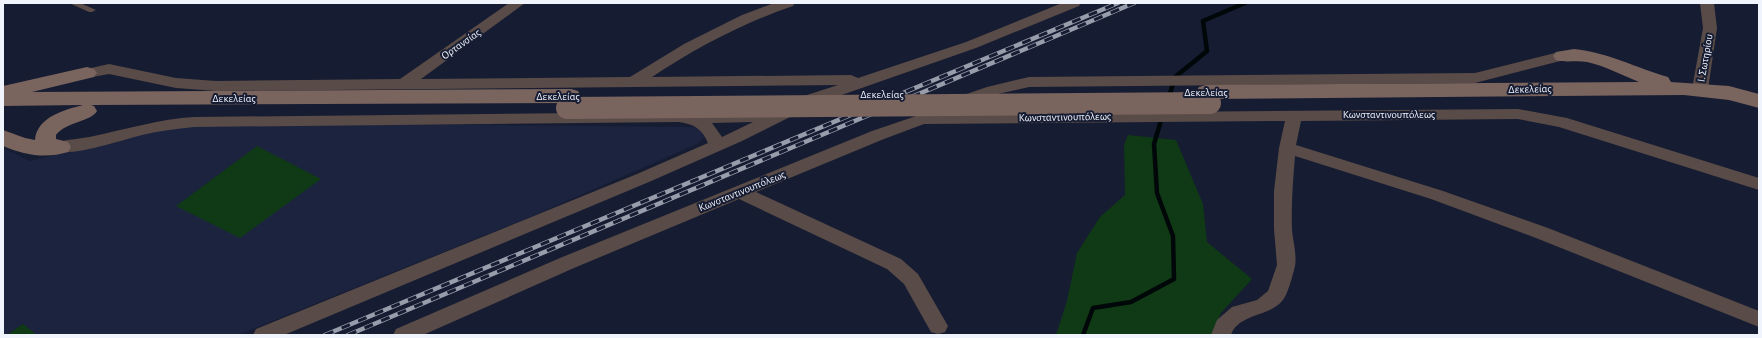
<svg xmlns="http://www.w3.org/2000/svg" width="1762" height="338" font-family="'Alegreya Sans',sans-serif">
  <rect width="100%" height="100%" fill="#161c32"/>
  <path fill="#1b233f" d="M188,122L693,127L700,129L704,137L697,144L535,215L238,335H37L23,324L7,335H3V148L30,161Z"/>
  <path fill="#103a16" d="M1128,135L1176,140L1203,204L1207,242L1252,279L1221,313L1212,335H1056L1067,301L1077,253L1100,217L1125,195L1124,145Z
    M257,146L321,179L240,238L176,206Z
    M23,324L37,335H7Z"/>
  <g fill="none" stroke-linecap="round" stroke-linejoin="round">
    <path stroke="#000709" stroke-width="4.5" d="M1169,97L1175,77L1207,51L1203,21L1245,3
      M1083,335L1093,308L1131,302L1174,279L1173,236L1157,193L1154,144L1162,117"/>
    <path fill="#594b47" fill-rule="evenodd" d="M69,3H80L96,10L92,12H89Z"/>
    <path fill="#594b47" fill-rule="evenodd" d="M509,3H525L421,79L630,77L684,44L742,15L774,3H795L793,6C743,23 696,48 652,77L851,75L858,78L966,42L1062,3H1081L1079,6L976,48L816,104L742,141L649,182L284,335H253L256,329L637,174L708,143C702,129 694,124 679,122L194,127C176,129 159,131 142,135C121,140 74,157 54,151L52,147L54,143C67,139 81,139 94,136C127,129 160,119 194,117L679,112L691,113L758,111L764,112L766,115L804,96L838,85L216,91L176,88L109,74L87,78L82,76L79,73L82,70L109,64L176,78L216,81L400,79ZM753,122L722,137L712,123Z
      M1700,3H1714L1717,28L1708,89L1706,93L1700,94L1694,93L1692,89L1703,28Z
      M1563,51L1568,53L1571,56L1568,59L1475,83L1029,87L998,94L958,108L952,107L950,103L952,99L987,87L1029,77L1475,73Z
      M1518,109L1567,118L1759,178V190L1559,127L1518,119L1301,121L1296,145L1443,191L1548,228L1759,311V327L1536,238L1431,199L1295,156C1293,181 1291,205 1292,230C1293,241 1297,255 1295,266C1293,274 1288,295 1282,301C1269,317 1238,314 1231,335H1211L1217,320L1232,307L1257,300L1268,291L1277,265L1274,229V191L1279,148L1285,121L924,124L884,139L756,192L901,259L918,274L948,326L945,332L938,334L931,332L904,284L887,269L739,199L574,268L423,335H393L396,329L560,258L872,131L922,114Z"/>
    <path fill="#7a645e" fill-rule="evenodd" d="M1574,49C1607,52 1636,68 1668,77L1671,82L1729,86L1759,94V108L1729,100L1684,95L1206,99L1199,97L1196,92L1199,87L1206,85L1639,82C1622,75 1605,66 1587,62C1576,60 1566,63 1556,60L1553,56L1556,52Z
      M87,67L94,69L97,73L94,77L32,92L571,89L578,91L581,96L578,101L571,103L91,105L94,106L97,111C91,122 67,121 56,135V139L68,142L71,147L68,152C46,159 24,155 3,146V130L25,138L35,140C37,117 64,110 83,105L3,106V86Z"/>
    <defs>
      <path id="rail" d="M325,335L1118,3
        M348,335L1134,3"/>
    </defs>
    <use href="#rail" stroke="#989dab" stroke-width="4.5"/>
    <use href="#rail" stroke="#161c32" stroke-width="3" stroke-dasharray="9" stroke-linecap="butt"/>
    <path stroke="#7a645e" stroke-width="22" d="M567,108L1210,103"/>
  </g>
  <g text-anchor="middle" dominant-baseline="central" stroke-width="4" stroke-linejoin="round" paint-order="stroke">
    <g font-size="11" fill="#f0f4fd" stroke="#161c32">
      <text transform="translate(461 44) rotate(-35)">Ορτανσίας</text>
      <text transform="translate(1705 58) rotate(-80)">Ι. Σωτηρίου</text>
      <text transform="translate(1530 89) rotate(-1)">Δεκελείας</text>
      <text x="1206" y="92">Δεκελείας</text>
      <text x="882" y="94">Δεκελείας</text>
      <text x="558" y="96">Δεκελείας</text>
      <text x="234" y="98">Δεκελείας</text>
      <text x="1389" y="114">Κωνσταντινουπόλεως</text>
      <text transform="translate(1065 117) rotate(-1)">Κωνσταντινουπόλεως</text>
      <text transform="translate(742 191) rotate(-22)">Κωνσταντινουπόλεως</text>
    </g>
  </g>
  <rect width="1762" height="338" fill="none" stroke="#f0f4fd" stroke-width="8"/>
</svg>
